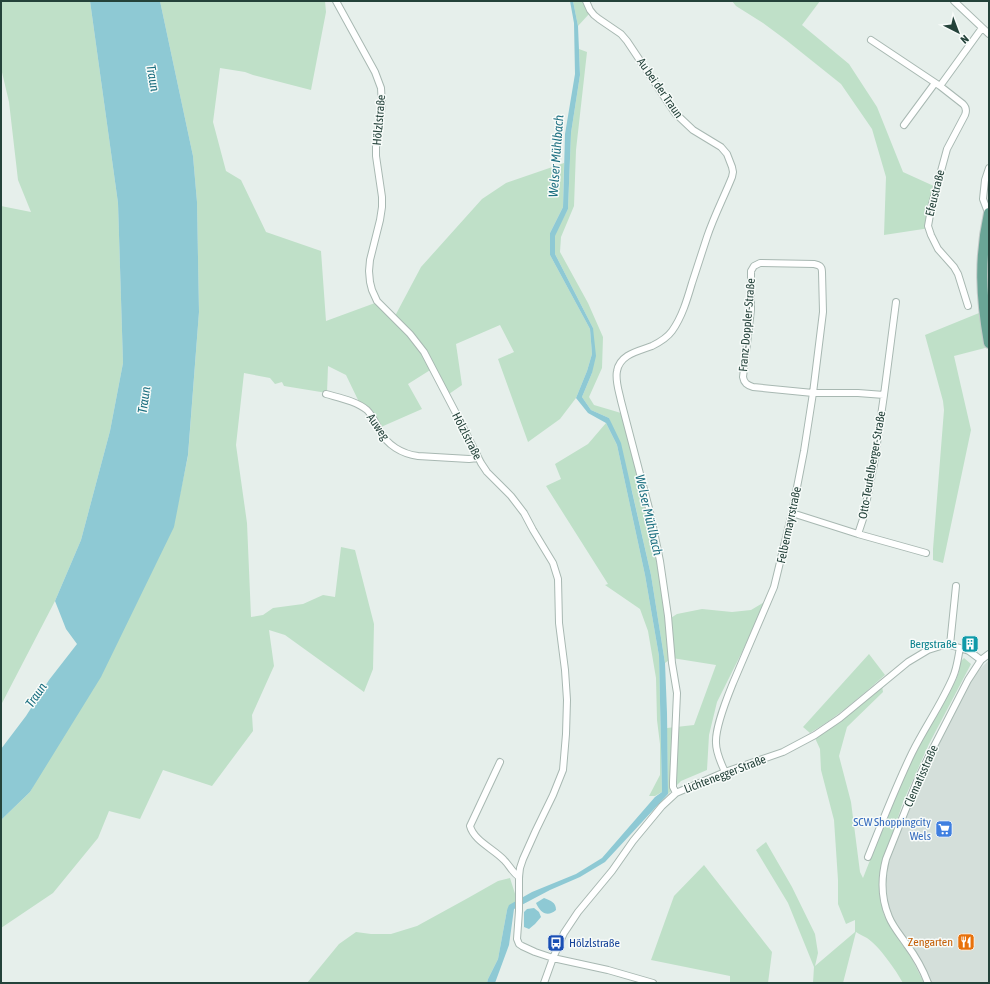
<svg xmlns="http://www.w3.org/2000/svg" width="990" height="984" font-family="'Asap Condensed',sans-serif">
  <rect width="100%" height="100%" fill="#e6efeb"/>
  <path fill="#d4dfda" d="M988,661H989V983H931L922,963L911,945L895,923L888,905L886,886V868L919,784L940,739L966,690L976,673Z"/>
  <path fill="#bfe0c8" d="M1,1H90L118,203L123,363L110,431L81,540L55,601L1,705V206L31,212L18,180L9,102L1,68Z
    M160,1H325L326,12L311,90L253,75L245,72L220,68L213,122L226,171L241,180L266,232L321,251L326,321L375,303L379,300L395,316L421,267L482,199L506,183L564,163L563,207L550,233V255L590,329L592,354L587,371L576,398L560,419L528,442L498,359L514,352L500,325L456,344L462,385L449,394L435,367L408,384L422,409L381,427L370,408L359,402L346,375L328,366L327,393L284,386L282,382L275,384L270,378L244,373L236,445L247,523L251,617L263,615L273,608L303,604L323,595L335,597L341,547L355,550L374,624L373,669L364,692L285,635L269,630L274,666L252,715L253,731L212,786L163,770L140,819L109,811L98,838L53,893L1,928V820L30,792L173,527L188,456L199,312L197,202L193,156Z
    M573,1H583L589,14L578,26Z
    M732,1H820L802,25L849,64L877,107L903,172L936,187L930,228L884,235L886,177L872,129L841,84L786,40L763,23L736,6Z
    M579,49L587,52L576,150L574,206L561,237L560,252L588,303L603,337L602,368L589,397L594,405L621,413L645,506L661,582L666,621L677,614L702,609L732,612L751,610L766,601L743,650L717,702L709,735L707,770L681,781L668,794L667,728L694,725L716,665L672,658L665,663L651,575L632,491L609,418L591,410L582,397L592,373L593,328L555,254L554,236L568,209L571,133L580,75Z
    M979,313L985,348L954,356L971,430L943,563L933,560V549L944,410L943,401L925,335Z
    M606,423L617,445L645,575L659,656L662,792L655,796H649L660,775V744L657,720L656,678L648,631L640,609L605,585L608,584L546,486L561,479L555,464L588,444Z
    M869,654L885,675C861,696 837,717 810,733L803,727Z
    M964,658L971,664L929,744L903,802L879,876L880,898L884,915L890,926L912,959L924,983H903C896,970 879,946 867,938C863,936 859,934 856,932L843,983H813L814,967L788,903L756,850L766,842L792,887L815,934L818,953L815,966L855,932V920L846,924L838,904V880L834,820L821,770L820,749L815,738L882,686L883,692L847,727L839,756L851,802L860,872L863,878L898,789L922,737L955,682L959,672V663Z
    M704,865L772,952L768,983H730V976L651,960L674,896Z
    M510,878L517,900L507,910L498,959L488,979L487,983H307L339,944L356,932L371,934H391L417,926L468,898L498,881Z"/>
  <path fill="#8ec9d4" d="M90,1H160L193,156L197,202L199,312L188,455L174,527L101,677L30,792L1,820V749L26,716L49,680L77,644L66,629L55,601L81,540L110,431L123,363L118,203Z
    M570,1H573L578,26L580,75L571,133L568,209L555,236V254L593,328L596,356L592,373L582,397L591,410L609,418L621,443L651,575L665,663L667,713L668,794L605,862L580,877L550,890L514,909L509,945L495,983H487L488,979L498,959L507,910L509,905L532,892L576,874L602,858L655,797L662,792L659,656L645,575L617,445L606,423L588,413L576,398L587,371L592,354L590,329L550,255V233L563,207L565,134L575,74L574,23Z
    M544,898C551,901 556,902 556,910C547,918 540,912 536,903Z
    M534,908L539,912L541,917L535,924L529,929L524,927V912L527,909Z"/>
  <g fill="none" stroke-linecap="round" stroke-linejoin="round">
    <defs>
      <path id="street" d="M336,1L375,72L381,88L382,105L376,147V156L382,197V207L380,220L370,260L369,271L370,282L372,290L377,301L410,334L424,352L459,419L481,463L487,472L511,496L524,513L533,530L553,563L558,579L559,623L565,670L567,700L566,734L563,770L553,795L536,830L523,859L520,868L519,877V911L517,939L519,944L522,946L535,952L553,958L608,970L653,983
        M586,1L590,10L594,15L599,19L621,34L627,41L675,113L693,130L721,147L727,154L732,167L733,172L732,177C724,197 714,216 707,237C702,252 697,268 692,283C687,300 682,317 672,331C667,338 660,342 652,346C639,351 620,354 617,371C615,381 619,391 621,401L650,512L660,561L668,616L672,663L677,693L673,782V787L676,793
        M954,1L989,34
        M871,40L940,86
        M904,125L935,83
        M989,215L983,199L985,180L989,168
        M968,306L958,274L954,267L938,249L931,235L928,226L932,204L947,149L965,115C967,110 966,107 963,104L940,86L982,28
        M326,394C340,398 356,401 367,410C373,416 376,424 380,431C387,445 402,454 418,456L469,459L478,458
        M884,395L896,302
        M858,534L926,553
        M950,645L956,586
        M500,762L470,826C474,841 494,849 504,860C510,866 512,872 519,877
        M725,772C721,763 716,753 716,743C715,727 727,698 733,683L774,587L792,513L804,451L813,393L823,312L822,272C822,266 819,265 814,264L760,263L754,266L751,271V310L743,377C744,383 747,385 753,387L813,393H858L884,395L874,464L863,519L858,534L792,513
        M868,857C882,822 896,786 912,753C925,727 942,703 953,677C957,668 958,657 960,648
        M544,983L553,958L564,933L578,912L612,871L633,841L662,806L676,793L725,772L783,752L815,735L840,718L908,662L928,650L944,645H950L960,648L969,651L981,660
        M928,983C923,970 916,957 907,945C901,936 893,927 889,917C881,898 881,878 886,859L917,781L930,754L968,680L981,660L989,654"/>
      <path id="primary" d="M989,213C979,259 981,297 989,343"/>
    </defs>
    <use href="#street" stroke="#a8b8b2" stroke-width="8"/>
    <use href="#primary" stroke="#c2cac8" stroke-width="12"/>
    <use href="#street" stroke="#fff" stroke-width="6"/>
    <use href="#primary" stroke="#6aa596" stroke-width="10"/>
  </g>
  <defs>
    <symbol id="building-square" viewBox="-11 -11 22 22"><rect x="-9" y="-9" width="18" height="18" rx="4" fill="#0f9aa8" stroke="#f7fbf9"/><path d="M-4-6H4V6H1V3H-1V6H-4ZM-2.5-4.3h1.7v1.8h-1.7ZM.8-4.3h1.7v1.8H.8ZM-2.5-1h1.7V.8h-1.7ZM.8-1h1.7V.8H.8Z" fill="#fff"/></symbol>
    <symbol id="supermarket-square" viewBox="-11 -11 22 22"><rect x="-9" y="-9" width="18" height="18" rx="4" fill="#3f7fe0" stroke="#f7fbf9"/><path d="M-6-5.5h2.5l.6 2H6L4.5 2H-2.5L-4.4-4H-6ZM-1.5 3.2a1.3 1.3 0 1 0 .1 0ZM3 3.2a1.3 1.3 0 1 0 .1 0Z" fill="#fff"/></symbol>
    <symbol id="restaurant-square" viewBox="-11 -11 22 22"><rect x="-9" y="-9" width="18" height="18" rx="4" fill="#e8710a" stroke="#f7fbf9"/><path d="M-5-6h1v4h1v-4h1v4h1v-4h1v5L-1.5 .5V6h-2V.5L-5-1ZM5-6V6H3V1.5H1.5Q1.5-4 5-6Z" fill="#fff"/></symbol>
    <symbol id="bus-square" viewBox="-11 -11 22 22"><rect x="-9" y="-9" width="18" height="18" rx="4" fill="#1a4fb4" stroke="#f7fbf9"/><path d="M-5-6H5V4H4V6H2V4H-2V6H-4V4H-5ZM-3.5-4V0h7V-4ZM-3.5 1.2v1.5H-2V1.2ZM2 1.2v1.5H3.5V1.2Z" fill="#fff"/></symbol>
  </defs>
  <g fill-rule="evenodd">
    <use href="#building-square" x="960" y="634" width="20" height="20"/>
    <use href="#supermarket-square" x="934" y="819" width="20" height="20"/>
    <use href="#restaurant-square" x="956" y="932" width="20" height="20"/>
    <use href="#bus-square" x="546" y="933" width="20" height="20"/>
  </g>
  <g text-anchor="middle" dominant-baseline="central" stroke-width="3" stroke-linejoin="round" paint-order="stroke">
    <g font-size="12" fill="#24423a" stroke="#f7fbf9">
      <text transform="translate(660 88) rotate(55)">Au bei der Traun</text>
      <text transform="translate(379 120) rotate(-85)">Hölzlstraße</text>
      <text transform="translate(935 193) rotate(-76)">Efeustraße</text>
      <text transform="translate(747 325) rotate(-85)">Franz-Doppler-Straße</text>
      <text transform="translate(378 427) rotate(55)">Auweg</text>
      <text transform="translate(467 436) rotate(63)">Hölzlstraße</text>
      <text transform="translate(872 465) rotate(-80)">Otto-Teufelberger-Straße</text>
      <text transform="translate(789 525) rotate(-78)">Felbermayrstraße</text>
      <text transform="translate(725 774) rotate(-21)">Lichtenegger Straße</text>
      <text transform="translate(921 776) rotate(-66)">Clematisstraße</text>
    </g>
    <g font-size="12" fill="#0d838f" stroke="#f7fbf9" text-anchor="end">
      <text x="957" y="644">Bergstraße</text>
    </g>
    <g font-size="12" fill="#366cbe" stroke="#f7fbf9" text-anchor="end">
      <text x="931" y="822">SCW Shoppingcity<tspan x="931" dy="14">Wels</tspan></text>
    </g>
    <g font-size="12" fill="#c56008" stroke="#f7fbf9" text-anchor="end">
      <text x="953" y="942">Zengarten</text>
    </g>
    <g font-size="12" fill="#164399" stroke="#f7fbf9" text-anchor="start">
      <text x="569" y="943">Hölzlstraße</text>
    </g>
    <g font-size="13" font-style="italic" fill="#1c6f80" stroke="#f7fbf9">
      <text transform="translate(153 78) rotate(80)">Traun</text>
      <text transform="translate(556 156) rotate(-86)">Welser Mühlbach</text>
      <text transform="translate(144 400) rotate(-82)">Traun</text>
      <text transform="translate(649 515) rotate(77)">Welser Mühlbach</text>
      <text transform="translate(36 695) rotate(-55)">Traun</text>
    </g>
  </g>
  <rect width="990" height="984" fill="none" stroke="#24423a" stroke-width="4"/>
  <g transform="translate(958 32) rotate(138)" stroke="#f7fbf9" stroke-width="3" paint-order="stroke">
  <path d="M0-3L7 15L0 10L-7 15Z" fill="#24423a"/>
  <text y="-6" font-size="11" font-weight="bold" text-anchor="middle" fill="#24423a">N</text>
  </g>
</svg>
